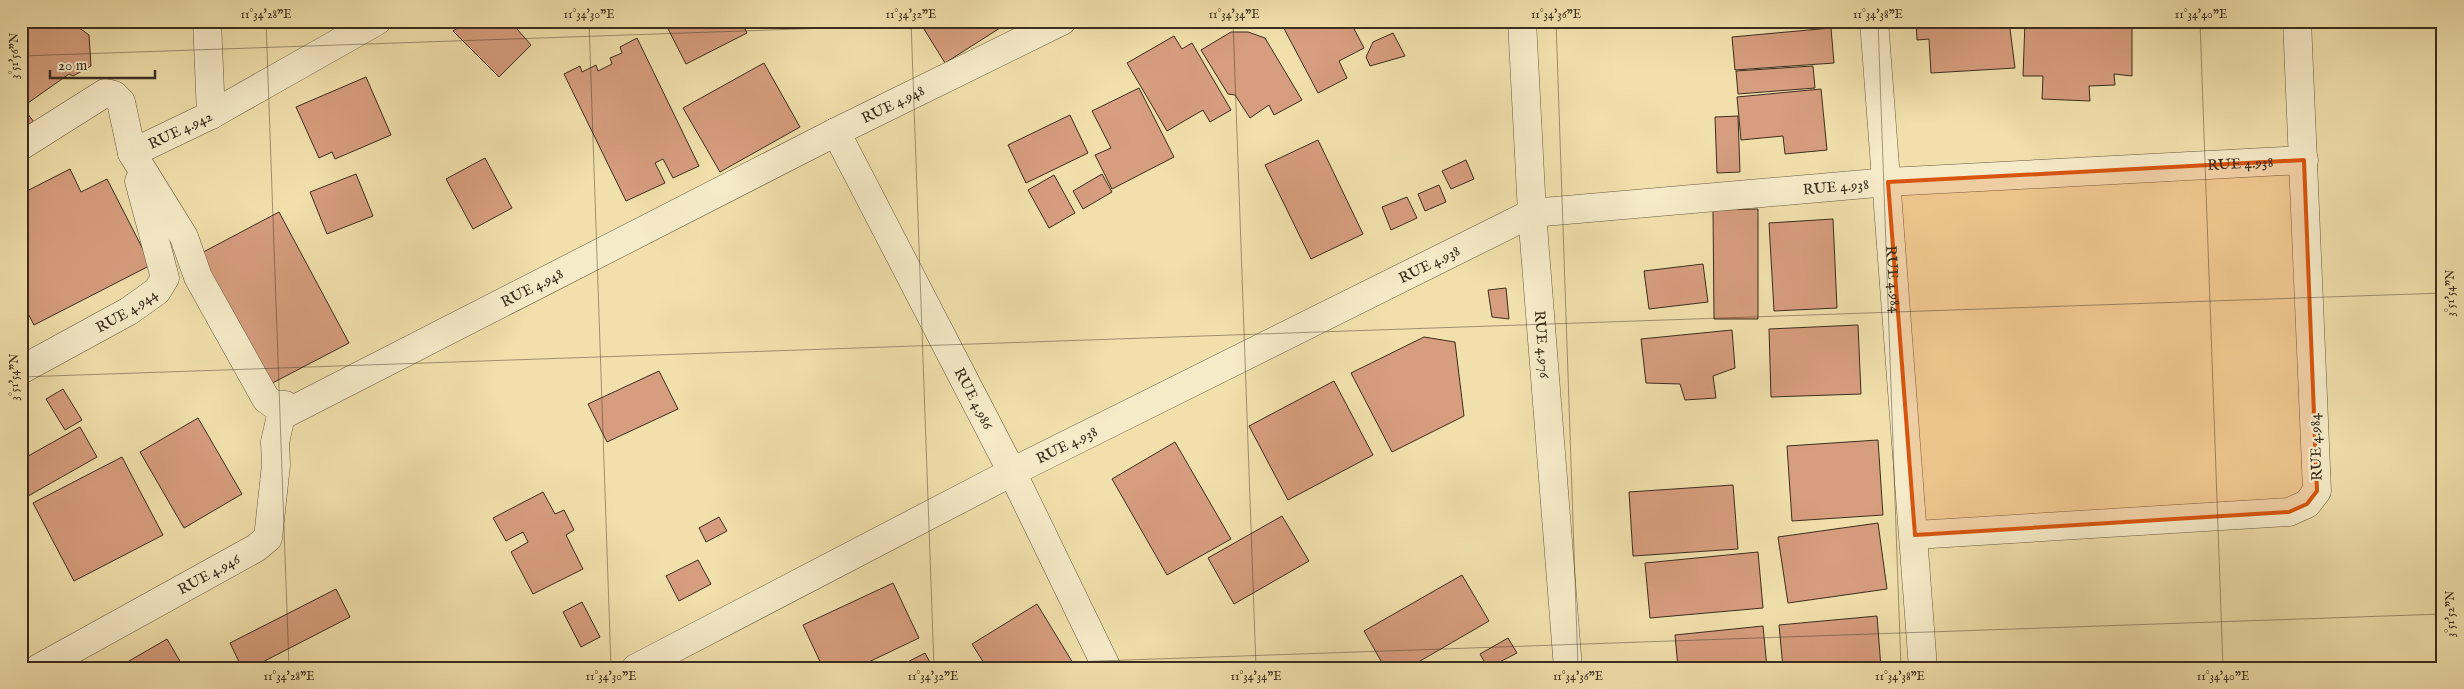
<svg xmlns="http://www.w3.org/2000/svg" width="2464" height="689" font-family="'IM FELL English',serif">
  <rect width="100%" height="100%" fill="#f1e0ac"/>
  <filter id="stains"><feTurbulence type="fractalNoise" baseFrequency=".004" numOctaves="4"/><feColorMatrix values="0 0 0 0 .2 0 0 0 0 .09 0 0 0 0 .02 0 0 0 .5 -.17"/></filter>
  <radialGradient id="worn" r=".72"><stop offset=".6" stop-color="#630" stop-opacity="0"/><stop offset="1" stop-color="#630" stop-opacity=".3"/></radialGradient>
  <path fill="#d69d7e" stroke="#3b2e1d" d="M21,21H90L78,27L89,35L91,66L73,76L69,74L28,103L21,95Z
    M468,21H510L531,45L499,77L453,31Z
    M664,21H741L747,33L686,64Z
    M919,21H1011L945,63Z
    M1280,21H1350L1364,48L1339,61L1347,78L1318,93Z
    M1916,21H2009L2015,68L1931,73L1929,39L1917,40Z
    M2025,21H2132V76L2114,74L2115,85L2089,86L2090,101L2042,99L2043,76H2023Z
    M1831,28L1834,63L1735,70L1732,37Z
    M1231,32H1248L1265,38L1302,100L1274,115L1269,105L1250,118L1235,95L1228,94L1201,50Z
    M1393,33L1405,56L1370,66L1366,57L1373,42Z
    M1174,36L1182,49L1192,43L1231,110L1210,122L1203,110L1167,131L1127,63Z
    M637,38L699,166L673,178L663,159L655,163L665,183L626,201L564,74L580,66L582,72L596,65L598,71L612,64L610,58L622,53L620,47Z
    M764,63L800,127L720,172L683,108Z
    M1813,66L1815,88L1738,94L1736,71Z
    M366,77L391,135L335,159L332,152L319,158L296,107Z
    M1139,88L1174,157L1112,189L1095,155L1111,148L1092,111Z
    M1821,89L1827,150L1785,154L1783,136L1741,140L1737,97Z
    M21,105L37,126L21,136Z
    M1070,115L1088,153L1026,183L1008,145Z
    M1738,116L1740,172L1717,173L1715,117Z
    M1318,140L1363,234L1311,259L1265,165Z
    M485,158L512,208L473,229L446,179Z
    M1466,160L1474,179L1451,189L1442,171Z
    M70,169L81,192L107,179L151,265L34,325L21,300V194Z
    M356,174L373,216L327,234L310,192Z
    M1102,174L1112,192L1083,209L1073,191Z
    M1054,175L1075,213L1049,228L1028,190Z
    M1439,185L1446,202L1425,211L1418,194Z
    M1407,197L1417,218L1391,230L1382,207Z
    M1758,209V319H1714L1713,210Z
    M279,212L349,343L261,389L192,258Z
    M1833,219L1837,308L1774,311L1769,223Z
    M1703,264L1708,302L1649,309L1644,271Z
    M1506,288L1509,319L1492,317L1488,290Z
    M1858,325L1861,394L1771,397L1769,329Z
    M1732,330L1735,368L1713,376L1716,398L1685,400L1680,384L1646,383L1641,339Z
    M1424,337L1455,342L1464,416L1392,452L1351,373Z
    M659,371L678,409L607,442L588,404Z
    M1334,381L1373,455L1288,500L1249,426Z
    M63,389L82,420L65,430L46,399Z
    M198,418L242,494L184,528L140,452Z
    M80,427L97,457L21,500V460Z
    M1878,440L1883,515L1792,521L1787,446Z
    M1175,442L1231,539L1167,575L1112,479Z
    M122,457L163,535L74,581L33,503Z
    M1733,485L1738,549L1633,556L1629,492Z
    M543,492L555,514L564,510L574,530L566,535L583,569L533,594L511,552L528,542L523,532L506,541L493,518Z
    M1282,516L1309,561L1234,604L1208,558Z
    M719,517L727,531L706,542L699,528Z
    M1878,523L1887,589L1788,603L1778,537Z
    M1758,552L1763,608L1650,618L1645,563Z
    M698,560L711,584L679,601L666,576Z
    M1462,575L1489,621L1408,668H1385L1364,631Z
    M893,583L919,638L856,668H823L803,625Z
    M336,589L350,617L251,668H242L230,643Z
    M582,602L600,637L581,647L563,612Z
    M1037,604L1076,668H987L972,644Z
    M1877,616L1881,668H1783L1779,625Z
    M1763,626L1767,668H1678L1675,635Z
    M1508,638L1517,653L1488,668L1480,654Z
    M167,639L184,668H117Z
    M925,653L933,668H896Z"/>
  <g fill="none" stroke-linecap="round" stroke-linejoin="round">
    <defs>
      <g id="street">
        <path d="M207,21L211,115"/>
        <path id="s1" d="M1522,21L1532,213L1568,668"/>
        <path id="s2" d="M1874,21L1923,668"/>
        <path id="s3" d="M836,132L1012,472L1107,668"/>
        <path id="s4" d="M21,146L105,93L114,95L121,102L132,153L211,115L377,21"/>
        <path id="s5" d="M132,153L184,237L198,277L266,399L273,404L285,405L281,416L836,132L1062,21"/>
        <path id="s6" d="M21,370L129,311L157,291L165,278L139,181"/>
        <path d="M1915,535L2289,512L2307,504L2317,491L2297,21"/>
        <path id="s7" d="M39,668L256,548L268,538L276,465L275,442L281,416"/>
        <path id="s8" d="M636,668L1012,472L1532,213L1888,182L2304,160"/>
      </g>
    </defs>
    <use href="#street" stroke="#685a41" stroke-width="29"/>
    <use href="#street" stroke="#f6ebc9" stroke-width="28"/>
  </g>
  <path fill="#d7550e" fill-opacity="0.2" stroke="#d7550e" stroke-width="4" stroke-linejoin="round" d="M2304,160L2317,491L2307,504L2289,512L1915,535L1888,182Z"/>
  <path fill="none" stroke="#3b2e1d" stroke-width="1" stroke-opacity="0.45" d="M266,21L289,668M589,21L611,668M911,21L934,668M1233,21L1256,668M1556,21L1578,668M1878,21L1901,668M2200,21L2223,668M21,56L1030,21M21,377L2443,293M899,668L2443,614"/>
  <g text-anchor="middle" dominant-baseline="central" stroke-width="4.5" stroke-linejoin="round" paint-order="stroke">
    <g font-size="15" fill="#3b2e1d" stroke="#f6ebc9">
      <text stroke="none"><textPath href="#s5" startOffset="1000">RUE 4.948</textPath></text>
      <text stroke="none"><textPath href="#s4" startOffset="224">RUE 4.942</textPath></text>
      <text stroke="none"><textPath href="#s8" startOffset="1715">RUE 4.938</textPath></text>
      <text stroke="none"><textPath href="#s8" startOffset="1310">RUE 4.938</textPath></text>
      <text stroke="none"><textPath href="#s8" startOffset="890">RUE 4.938</textPath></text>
      <text stroke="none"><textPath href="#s2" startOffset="259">RUE 4.984</textPath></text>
      <text stroke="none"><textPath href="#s5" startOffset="595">RUE 4.948</textPath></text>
      <text stroke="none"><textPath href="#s6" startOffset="121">RUE 4.944</textPath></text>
      <text stroke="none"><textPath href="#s1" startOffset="324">RUE 4.976</textPath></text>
      <text stroke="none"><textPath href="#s3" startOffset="300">RUE 4.986</textPath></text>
      <text stroke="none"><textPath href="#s8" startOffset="485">RUE 4.938</textPath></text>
      <text transform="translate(2316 447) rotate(-92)">RUE 4.984</text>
      <text stroke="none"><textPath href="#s7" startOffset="194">RUE 4.946</textPath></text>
    </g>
  </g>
  <rect width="2464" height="689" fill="none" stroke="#f1e0ac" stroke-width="55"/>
  <path d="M50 70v8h105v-8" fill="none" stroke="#3b2e1d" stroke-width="2.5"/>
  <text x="58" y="70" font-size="15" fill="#3b2e1d" stroke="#f6ebc9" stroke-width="4" paint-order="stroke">20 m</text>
  <rect x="28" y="28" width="2408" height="634" fill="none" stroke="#3b2e1d" stroke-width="2"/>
  <g font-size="12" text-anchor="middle" fill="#3b2e1d">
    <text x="266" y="18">11°34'28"E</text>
    <text x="589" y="18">11°34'30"E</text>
    <text x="911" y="18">11°34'32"E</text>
    <text x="1234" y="18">11°34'34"E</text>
    <text x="1556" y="18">11°34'36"E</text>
    <text x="1878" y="18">11°34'38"E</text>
    <text x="2201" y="18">11°34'40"E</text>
    <text transform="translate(14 56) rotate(-90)" y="4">3°51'56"N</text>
    <text transform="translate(2450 293) rotate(-90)" y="4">3°51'54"N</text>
    <text transform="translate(14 377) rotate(-90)" y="4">3°51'54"N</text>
    <text transform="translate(2450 614) rotate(-90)" y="4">3°51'52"N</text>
    <text x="289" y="680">11°34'28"E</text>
    <text x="611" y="680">11°34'30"E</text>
    <text x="933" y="680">11°34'32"E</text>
    <text x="1256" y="680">11°34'34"E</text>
    <text x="1578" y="680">11°34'36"E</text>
    <text x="1900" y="680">11°34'38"E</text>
    <text x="2223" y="680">11°34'40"E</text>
  </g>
  <rect width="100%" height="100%" filter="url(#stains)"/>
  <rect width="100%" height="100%" fill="url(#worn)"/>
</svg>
